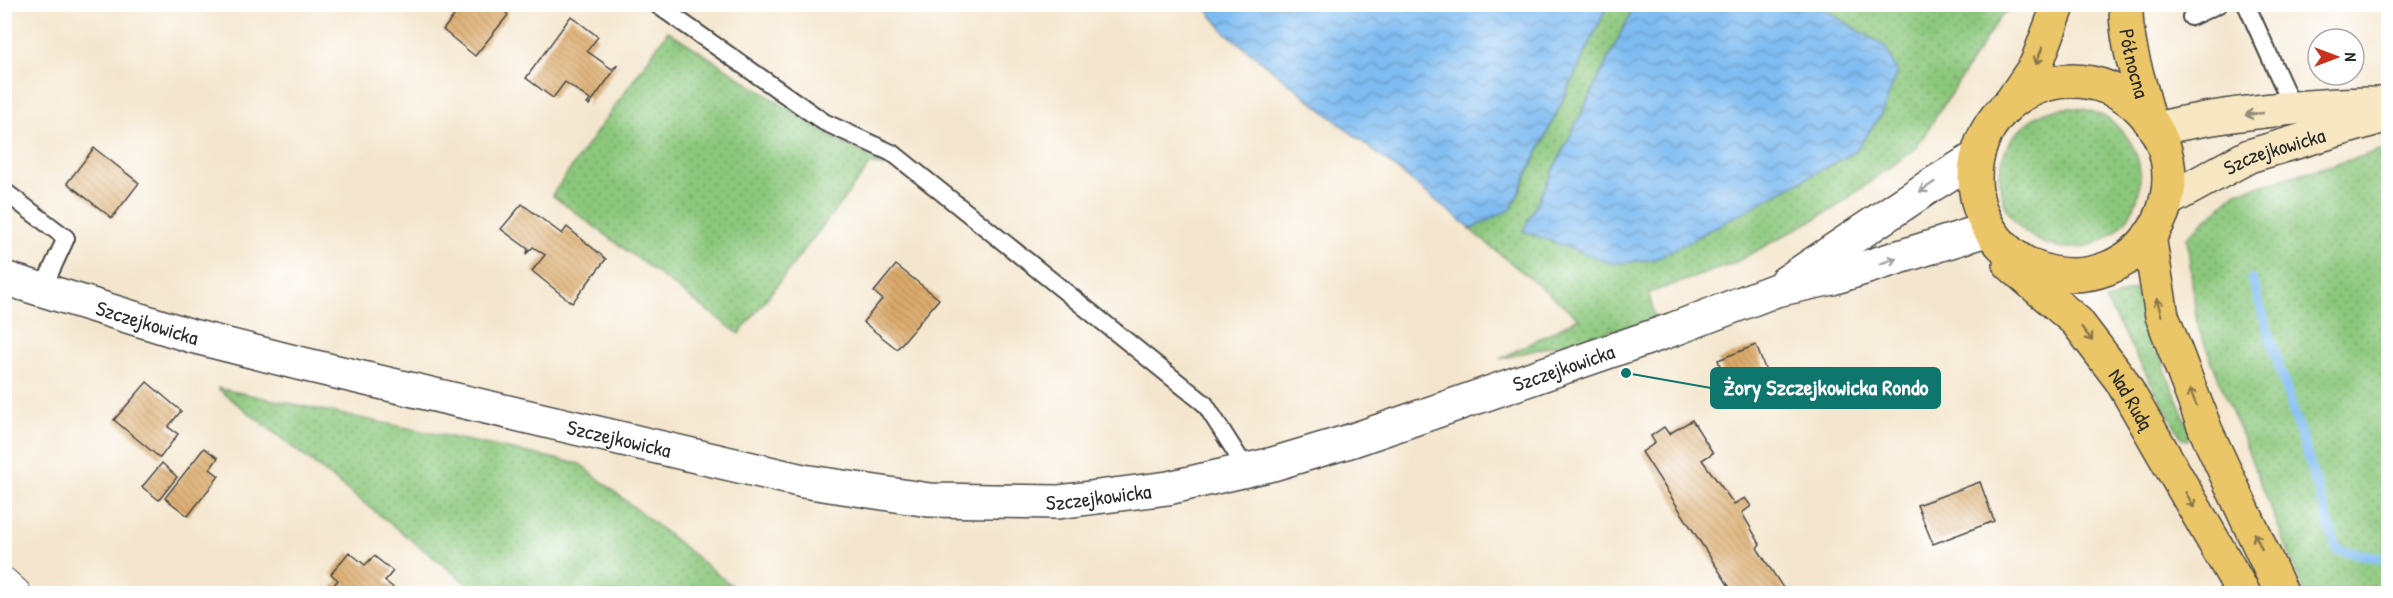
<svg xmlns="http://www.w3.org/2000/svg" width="2393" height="598" font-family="'Patrick Hand',sans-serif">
  <defs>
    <pattern id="grass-dots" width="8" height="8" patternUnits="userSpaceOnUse" patternTransform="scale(1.5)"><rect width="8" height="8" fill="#8bc77c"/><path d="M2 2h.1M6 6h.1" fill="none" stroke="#72a266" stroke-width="1.8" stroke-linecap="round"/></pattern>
    <pattern id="water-waves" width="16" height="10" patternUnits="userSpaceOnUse" patternTransform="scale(1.5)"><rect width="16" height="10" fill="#7ebbf1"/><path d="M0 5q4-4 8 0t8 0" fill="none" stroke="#6798c3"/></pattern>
    <pattern id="building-back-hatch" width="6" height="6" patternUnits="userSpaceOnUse" patternTransform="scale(1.5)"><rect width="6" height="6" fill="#dcab6a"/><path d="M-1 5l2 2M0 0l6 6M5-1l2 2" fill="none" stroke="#b38b57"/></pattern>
  </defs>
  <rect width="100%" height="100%" fill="#fff"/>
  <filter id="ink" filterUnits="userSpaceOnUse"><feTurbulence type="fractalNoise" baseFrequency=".0167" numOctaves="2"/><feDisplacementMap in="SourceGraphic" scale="12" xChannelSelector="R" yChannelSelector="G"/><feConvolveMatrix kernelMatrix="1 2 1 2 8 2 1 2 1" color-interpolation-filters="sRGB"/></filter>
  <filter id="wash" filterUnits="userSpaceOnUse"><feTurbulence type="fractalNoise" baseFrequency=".008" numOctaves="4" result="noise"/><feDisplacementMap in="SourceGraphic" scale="24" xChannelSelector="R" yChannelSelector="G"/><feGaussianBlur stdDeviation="1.35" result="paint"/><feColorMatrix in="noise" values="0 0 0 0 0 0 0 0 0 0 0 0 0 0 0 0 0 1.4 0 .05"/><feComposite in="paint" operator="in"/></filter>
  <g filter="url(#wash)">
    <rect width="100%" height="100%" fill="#f4e6ce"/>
    <path fill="url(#grass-dots)" stroke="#5b7954" stroke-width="1.5" d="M1608,5H1635L1523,231L1656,259L1855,152L1883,112L1831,15L1817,5H2020L2000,17L1916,148L1833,209L1732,264L1649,293L1655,320L1500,359L1579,318L1469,229L1512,208Z
      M668,31L835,139L892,167L870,165L739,334L552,195Z
      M2000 178a70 70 0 1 1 140 0a70 70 0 1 1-140 0Z
      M2388,149V593H2305L2197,325L2187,237L2237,192Z
      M2134,289L2190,433L2188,440L2182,439L2106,301Z
      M217,388L580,464L741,593H479Z"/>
    <path fill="url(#water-waves)" stroke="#54738e" stroke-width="1.5" d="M1203,5H1608L1511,209L1472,229L1226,33Z
      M1635,5H1817L1886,47L1897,71L1883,112L1855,152L1656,259L1613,264L1523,231Z"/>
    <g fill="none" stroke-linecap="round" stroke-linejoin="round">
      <path stroke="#7ebbf1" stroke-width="10" d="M2252,280L2337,550L2388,559
        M2161,594L2163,593"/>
    </g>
    <g id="blocks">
      <path fill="url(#building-back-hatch)" d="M463,4H513L506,13L508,15L475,56L443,30Z
        M571,16L598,37L587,51L612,69L619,64L589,105L587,104L590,100L565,82L553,98L526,78Z
        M94,148L139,183L112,218L67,183Z
        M522,204L562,234L567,227L606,259L572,303L532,271L545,255L533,247L527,253L528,249L501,229Z
        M896,265L939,299L897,349L863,322L882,299L874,292Z
        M1756,345L1767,374L1728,389L1718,360Z
        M147,382L181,411L168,427L178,434L160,458L114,420Z
        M1692,420L1713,453L1702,460L1734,504L1745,498L1751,506L1742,513L1760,544L1757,548L1787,594H1734L1642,452L1655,443L1651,436L1664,427L1669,434Z
        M204,448L218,458L210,469L219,476L188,516L165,498Z
        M162,463L177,477L159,500L142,487Z
        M1980,482L1994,521L1933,544L1917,505Z
        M349,552L365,565L374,556L393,571L385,581L395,589L391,594H327L338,580L331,574Z"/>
    </g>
  </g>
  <g filter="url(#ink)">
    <use href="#blocks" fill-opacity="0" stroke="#494743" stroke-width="1.5"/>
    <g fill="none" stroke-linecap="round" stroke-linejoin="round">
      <defs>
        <path id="service" d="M656,4L824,122L894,154L1205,404L1247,470
          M2246,4L2294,110
          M2191,17L2219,4
          M4,191L66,238L42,290"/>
        <path id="minor" d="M4,584L15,594"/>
        <g id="tertiary">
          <path id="s1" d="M4,278L192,336L298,363L803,481L929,500L1058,502L1168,488L1273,464L1353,440L1674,329L1776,290L1832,278L1989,229"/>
          <path d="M1785,283L1930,186L1977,157"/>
        </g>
        <g id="secondary">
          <path d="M2155,129C2225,113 2311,104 2383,104"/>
          <path id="s2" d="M2166,201L2249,156L2388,115"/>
        </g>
        <g id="primary">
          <path id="s3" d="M2126,4C2125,46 2140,80 2149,120"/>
          <circle cx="2072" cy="178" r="97"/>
          <path d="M2011,102L2036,65L2059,4"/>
          <path d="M2149,236L2162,316L2206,431L2282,594"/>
          <path id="s4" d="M2010,264L2077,322L2121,380L2244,594"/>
        </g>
      </defs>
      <use href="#service" stroke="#494743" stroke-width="20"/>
      <use href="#minor" stroke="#494743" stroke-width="34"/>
      <use href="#tertiary" stroke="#494743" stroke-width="36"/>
      <use href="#secondary" stroke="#494743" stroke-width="36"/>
      <use href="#primary" stroke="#494743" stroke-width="36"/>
      <use href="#service" stroke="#fff" stroke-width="16"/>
      <use href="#minor" stroke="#fff" stroke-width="32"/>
      <use href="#tertiary" stroke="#fff" stroke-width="33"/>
      <use href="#secondary" stroke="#f7e8c3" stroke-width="33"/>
      <use href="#primary" stroke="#ebc669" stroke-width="33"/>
    </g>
    <defs><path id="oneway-shaft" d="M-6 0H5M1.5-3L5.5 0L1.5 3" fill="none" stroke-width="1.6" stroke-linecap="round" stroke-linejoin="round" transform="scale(1.5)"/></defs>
    <g stroke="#8b784a">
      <use href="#oneway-shaft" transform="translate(2039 56) rotate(111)"/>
      <use href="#oneway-shaft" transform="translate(2159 307) rotate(-105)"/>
      <use href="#oneway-shaft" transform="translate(2087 334) rotate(52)"/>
      <use href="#oneway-shaft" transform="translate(2193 397) rotate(-112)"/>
      <use href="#oneway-shaft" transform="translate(2190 500) rotate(60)"/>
      <use href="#oneway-shaft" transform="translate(2258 541) rotate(-115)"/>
    </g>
    <use stroke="#918a77" href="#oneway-shaft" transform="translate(2254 114) rotate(174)"/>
    <g stroke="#a0a0a0">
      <use href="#oneway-shaft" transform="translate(1927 187) rotate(147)"/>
      <use href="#oneway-shaft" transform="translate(1888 261) rotate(-18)"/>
    </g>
  </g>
  <g text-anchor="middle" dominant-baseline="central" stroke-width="5" stroke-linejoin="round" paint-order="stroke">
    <g font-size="21" fill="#2b2b2b" stroke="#fff">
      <text stroke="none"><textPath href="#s3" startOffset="60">Północna</textPath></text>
      <text stroke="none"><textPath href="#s2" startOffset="120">Szczejkowicka</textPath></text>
      <text stroke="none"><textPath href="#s1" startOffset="150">Szczejkowicka</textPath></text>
      <text stroke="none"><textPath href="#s1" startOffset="1606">Szczejkowicka</textPath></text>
      <text stroke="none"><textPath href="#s4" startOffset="183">Nad Rudą</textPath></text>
      <text stroke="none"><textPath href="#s1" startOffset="636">Szczejkowicka</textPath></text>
      <text stroke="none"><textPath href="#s1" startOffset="1122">Szczejkowicka</textPath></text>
    </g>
  </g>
  <path fill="none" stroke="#0f766e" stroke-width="2" d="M1626 373L1711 388"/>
  <circle fill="#0f766e" stroke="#fff" stroke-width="2" cx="1626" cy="373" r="6"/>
  <rect fill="#0f766e" stroke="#0f766e" stroke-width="2" x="1711" y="368" width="229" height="40" rx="6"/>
  <g font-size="22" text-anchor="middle" font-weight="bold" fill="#fff">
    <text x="1826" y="395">Żory Szczejkowicka Rondo</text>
  </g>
  <rect width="2393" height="598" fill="none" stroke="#fff" stroke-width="24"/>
  <g transform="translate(2336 57) rotate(90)"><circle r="28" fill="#ffffff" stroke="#aaaaaa" stroke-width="1.5"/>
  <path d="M0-4.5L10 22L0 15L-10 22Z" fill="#c8321e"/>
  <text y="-9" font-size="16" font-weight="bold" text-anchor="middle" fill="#2b2b2b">N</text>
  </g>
</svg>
